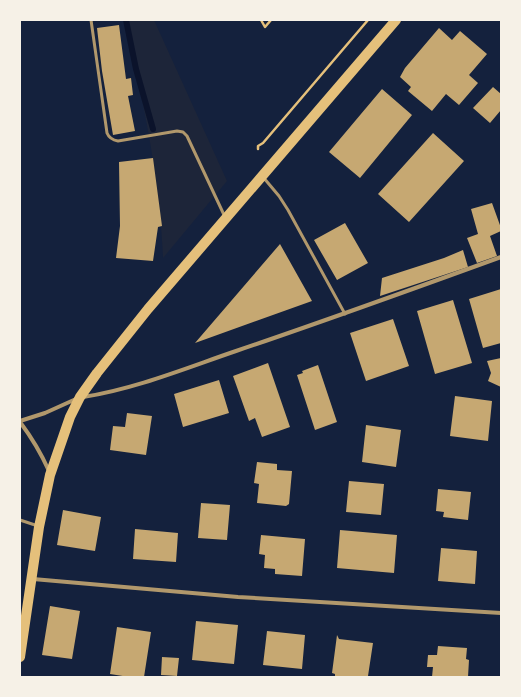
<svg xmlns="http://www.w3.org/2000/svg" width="521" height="697" font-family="Mulish,sans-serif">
  <rect width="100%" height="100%" fill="#14213d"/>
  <path fill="#1d2539" d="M126,20H154L227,181L163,258C160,177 142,99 126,20Z"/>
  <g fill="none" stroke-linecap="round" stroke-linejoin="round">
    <path stroke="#0b132b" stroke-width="6" d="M126,20L136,69L153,129"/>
  </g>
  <path fill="#c6a872" d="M119,25L126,79L131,78L133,95L128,96L135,131L113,135L102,71L97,28Z
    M439,28L452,40L460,31L487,54L469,75L478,83L459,105L446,94L432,111L408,91L411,87L400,77L405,68Z
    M493,87L501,94V110L490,123L473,108Z
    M382,89L412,115L360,178L329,152Z
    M433,133L464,161L409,222L378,194Z
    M153,158L162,226L158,227L153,261L116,258L120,226L119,162Z
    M492,203L501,228V231L490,236L497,256L477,263L467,238L478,234L471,209Z
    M345,223L368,263L337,280L314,240Z
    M280,244L312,301L195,343Z
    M463,250L468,267L380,296L382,278L444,258Z
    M501,289V343L483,348L469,299Z
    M453,300L472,363L435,374L417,311Z
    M393,319L409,366L366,381L350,333Z
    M501,358V387L488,381L491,373L487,361Z
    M268,363L290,427L262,437L255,418L249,421L233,376Z
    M318,365L337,422L315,430L297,375L303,373L302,371Z
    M219,380L229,413L183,427L174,394Z
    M455,396L492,401L488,441L450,436Z
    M127,413L152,416L146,455L110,450L113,426L125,427Z
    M366,425L401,430L396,467L362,462Z
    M257,462L277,464V470L292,471L289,504L286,506L257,503L259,484L254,483Z
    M349,481L384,484L381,515L346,512Z
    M438,489L471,492L468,520L443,517L444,512L436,511Z
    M201,503L230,505L227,540L198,538Z
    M63,510L101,517L95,551L57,545Z
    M135,529L178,533L176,562L133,559Z
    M340,530L397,535L394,573L337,568Z
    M261,535L305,539L302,576L275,574V569L264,568L265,555L259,554Z
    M441,548L477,551L475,584L438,581Z
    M50,606L80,611L72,659L42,655Z
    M196,621L238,625L234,664L192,660Z
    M117,627L151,632L144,677H129L110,674Z
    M267,631L305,635L302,669L263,665Z
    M337,635L339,639L373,643L368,676L365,677H335V674L332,673Z
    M438,646L467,648L466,659L469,660L468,677H432L433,667H427L428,655H437Z
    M162,657L179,658L177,676L161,675Z"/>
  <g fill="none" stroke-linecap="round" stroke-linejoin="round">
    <path stroke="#e5c07b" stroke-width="2.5" d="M261,20L265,27L271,20
      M258,149V146L263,143L368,20"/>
    <path stroke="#b1986c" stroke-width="3" d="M91,20L107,133C109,138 112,140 118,141L177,131L183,132L187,136L225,217
      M263,177L279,196L288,210L345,314
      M20,520L38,526"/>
    <path stroke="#b1986c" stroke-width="4" d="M83,397C135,389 186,368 236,351C325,321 413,289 501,257
      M20,421L45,413L76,399
      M20,422C32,438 41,453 49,471
      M33,579L238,597L501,613"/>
    <path stroke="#e5c07b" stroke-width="10" d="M20,657L39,527L50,475L70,417L80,397L97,373L148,309L396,20"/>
  </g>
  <rect width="521" height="697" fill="none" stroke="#f6f1e7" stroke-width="42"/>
</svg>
